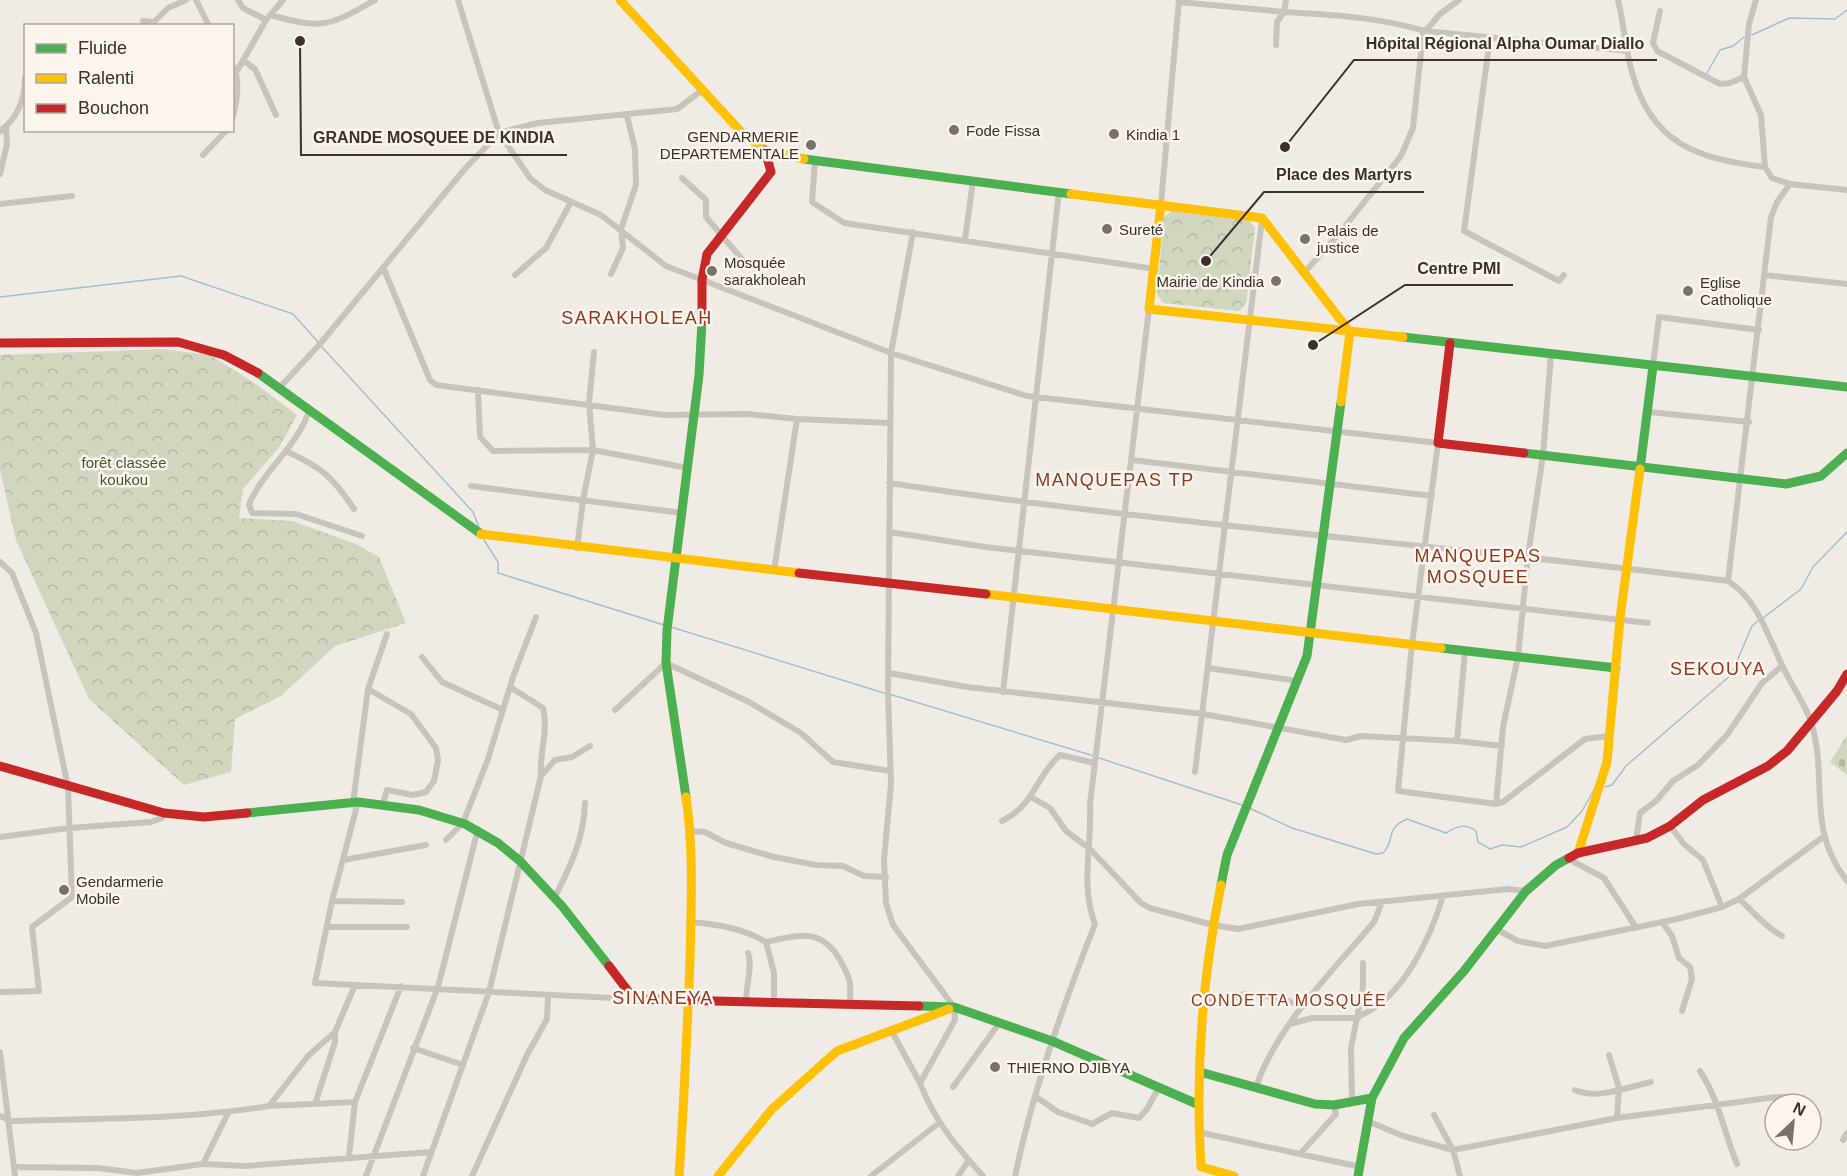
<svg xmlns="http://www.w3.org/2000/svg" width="1847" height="1176" font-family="Helvetica,sans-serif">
  <defs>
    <pattern id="forest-crowns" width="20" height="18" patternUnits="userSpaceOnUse" patternTransform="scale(1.5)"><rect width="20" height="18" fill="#d1d6bf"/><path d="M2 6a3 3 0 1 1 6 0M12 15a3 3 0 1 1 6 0" fill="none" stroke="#b4b8a4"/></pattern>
    <pattern id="cemetery-stones" width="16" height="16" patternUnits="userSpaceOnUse" patternTransform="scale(1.5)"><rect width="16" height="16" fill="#d1d6bf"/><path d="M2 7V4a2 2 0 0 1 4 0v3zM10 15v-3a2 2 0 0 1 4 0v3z" fill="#b4b8a4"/></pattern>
  </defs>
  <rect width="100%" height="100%" fill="#f0ebe5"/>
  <path fill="url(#forest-crowns)" d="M1172,211L1250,221L1255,228L1246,304L1239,311L1163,303L1157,294L1164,217Z
    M162,349L210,355L256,384L297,415L280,446L243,489L239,518L292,521L356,544L379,557L406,623L335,646L281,696L235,719L231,772L184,785L89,699L16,540L0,470V355Z"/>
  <path fill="url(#cemetery-stones)" d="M1847,735V775L1830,762Z"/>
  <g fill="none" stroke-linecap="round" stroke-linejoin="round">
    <path stroke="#a1c2c1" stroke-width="1.5" d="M1752,35L1789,18L1835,19L1847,10
      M1707,73L1720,50L1733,46L1744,37
      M0,297L181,276L293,314L318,342
      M321,346L473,512L479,527
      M484,540L498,562V573L664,625
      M1763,618L1801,589L1813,567L1847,532
      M671,627L884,693
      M889,694L1094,756
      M1099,758L1242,805
      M1605,787L1612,785L1626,766L1731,675L1752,626L1759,620
      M1249,808L1292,828L1376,854L1383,853C1396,840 1384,829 1407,819L1446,833C1457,826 1465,823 1476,831L1478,842L1490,849L1502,845L1521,847L1567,827L1582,811L1595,788"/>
    <path stroke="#c9c3be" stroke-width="6" d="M196,0L209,26
      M238,0L243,8L266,20
      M458,0L499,133L530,178L545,190L601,215L666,266L891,353L1027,396L1438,443L1412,644L1398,791L1496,804L1503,802L1585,739L1609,736
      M1286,0L1284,12C1333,15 1378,17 1425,31L1628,51
      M1618,0C1624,24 1625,48 1632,72C1651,144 1698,159 1765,167
      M1756,0L1749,24L1744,77L1761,115L1765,167L1772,178L1790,184L1847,190
      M1179,2L1284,12L1277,22L1276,45
      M1660,11L1653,43L1657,51L1720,84L1730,83L1744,77
      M271,15C322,30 330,26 375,0
      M143,21L154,22L168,8L186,0
      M1490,38L1464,231L1559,281L1564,275
      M243,60L255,69L276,115
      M232,64C241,78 237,104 232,119
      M237,71L266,20L283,0
      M0,131C18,118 25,98 25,77
      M203,155L227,130
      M815,161L812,202L844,223L1155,269
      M0,174L7,144L6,127
      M682,178L706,200V217L746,264
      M0,204L72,196
      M1161,204L1179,0
      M913,232L891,353L888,692L891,784L884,860L886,903L893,925L954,1007L955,1020L920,1083C934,1120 956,1146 983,1176
      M965,240L973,180
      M383,267L430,380L436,385L664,415L747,414L797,419
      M1304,273L1342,230L1401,156L1413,128L1423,34L1440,14L1459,0
      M611,274L623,248L621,229L636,185L635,149L627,116
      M515,275L546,248L571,202
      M1765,275L1847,284
      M1653,366L1659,317L1759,330
      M280,387L320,344L463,171L499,133L538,123L677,109L701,91
      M478,390L480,437L493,451L593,450L688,468
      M310,409C296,449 265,468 249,504L252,513L296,514L362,536
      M1649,412L1749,422
      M286,451C322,468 332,476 354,509
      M1132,460L1432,496
      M889,483C1168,525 1449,545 1728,581C1760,601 1769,641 1786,673C1794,689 1806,706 1811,722C1829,780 1805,827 1847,881
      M471,486L682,513
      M890,532L985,547L1648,623
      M577,548L583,500L593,450L589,403L594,352
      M0,562L12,573L36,633L68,787L72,897L32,927L39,991L0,992
      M774,571L797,419L890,423
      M1728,581L1771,217L1777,202L1790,184
      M422,657L442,682L503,710
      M1208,668L1298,681
      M889,673L967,687L1203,714L1346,740L1361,736L1457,741L1465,651
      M368,689L411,714L436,748L438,760L434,781L426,792L413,795L387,790L383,803
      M1003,692L1059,191
      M615,710L666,663L749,702L801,733L833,762L890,771
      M1457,741L1502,746
      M1195,772L1262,219
      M541,776L555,760L572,757L590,746
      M1031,797L1050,808L1066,831L1090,849L1141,903L1150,908L1213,925L1238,929L1358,904L1508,889L1526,891
      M358,802L332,901L315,983L634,999
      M353,803L368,689L387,634
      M1496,804L1503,727L1518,657L1528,556L1543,455L1551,355
      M1002,821C1035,805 1035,777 1060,755L1095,763
      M1670,826L1684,844L1703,860L1722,907
      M691,831L705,832L726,843L774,857L816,865L843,866L864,876L886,877
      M0,837L69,828L151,822L162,818L164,813
      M446,840L463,823L488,759L513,677L536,617
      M1636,840L1640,813L1657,800L1673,781L1698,765L1727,735L1762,683L1782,666
      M1571,857L1574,862L1604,878L1635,926
      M343,860L426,845
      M554,899C570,867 584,839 585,803
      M1739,899C1754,912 1765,927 1782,936
      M332,901L402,902
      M689,922C717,924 742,928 766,942L774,973V1002
      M1662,922L1672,936L1679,958L1690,967L1692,979L1682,1011
      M328,927H407
      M1496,929L1518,941L1545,946L1677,919L1722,907L1739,899L1823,837
      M766,942C799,935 821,927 840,960C851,980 851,981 850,1004
      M1203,999L1227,1001L1243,994L1274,997L1305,1006
      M746,1001C746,986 753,965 748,953
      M1359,1016C1403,998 1430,939 1443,896
      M1290,1024L1312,1018H1358
      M891,1030L920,1083
      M413,1048L463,1065
      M0,1052L15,1176
      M1609,1055L1619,1088L1617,1118
      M1700,1071C1720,1102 1723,1130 1737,1164
      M953,1087L1000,1022
      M1256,1087C1277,1025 1332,972 1374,922L1382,902
      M1575,1090C1598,1100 1627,1087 1651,1082
      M1035,1096L1058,1112L1092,1124L1112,1113L1139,1118L1147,1109L1158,1089
      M1352,1103L1351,1048L1363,987V963
      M315,1104L335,1042V1032
      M269,1106L355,1102
      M228,1113L203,1164L245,1166L431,1152
      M1434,1115L1453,1150L1460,1176
      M0,1116L11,1121C97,1118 184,1120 269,1106L308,1056L335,1032L355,985
      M1370,1122L1403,1136L1453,1150L1617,1118L1776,1097L1803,1098
      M1198,1132L1300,1154L1336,1114L1334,1105
      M1843,1140L1847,1133
      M1300,1154L1361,1167
      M349,1156L355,1102L401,986
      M15,1167L98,1168L137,1173L203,1164
      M366,1176L438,987L478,829
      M423,1176L489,992L541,776C539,752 549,731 543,708L510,687
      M472,1176L527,1055L547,1019L548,996
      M871,1176L939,1123
      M958,1176L969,1160
      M1015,1176C1033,1090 1063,1006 1095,924C1080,885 1092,845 1090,804L1149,309"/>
    <path stroke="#4caf50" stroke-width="9" d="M804,159L1071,194
      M1403,337L1847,387
      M258,373L481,534
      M1524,453L1786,484L1821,476L1847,453
      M1640,469L1653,366
      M1441,648L1616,668
      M686,797L666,663L667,630L699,375L702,322
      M247,813L358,802L419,810L465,824L498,843L520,861L562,906L609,966
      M1221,885L1227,855L1307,656L1341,402
      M919,1006L954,1007L1052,1041L1197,1104
      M1200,1072L1315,1104L1334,1105L1372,1098L1404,1038L1464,971L1526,891L1556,865L1569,858
      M1358,1176L1372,1098"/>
    <path stroke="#ffc107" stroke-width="9" d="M620,0L743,134L765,150L804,159
      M1071,194L1262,218L1350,332L1341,402
      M1161,204L1149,309L1403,337
      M481,534L799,573
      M986,594L1441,648
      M1578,853L1607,762L1620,618L1640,469
      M1221,885C1202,979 1195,1072 1201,1167L1234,1176
      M679,1176C684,1104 687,1033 690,961C691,906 694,851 686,797
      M718,1176L772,1109L837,1051L949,1009"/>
    <path stroke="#c62828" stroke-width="9" d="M702,322V280L707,254L771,172L765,150
      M0,343L178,342L224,355L258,373
      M1450,343L1438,443L1524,453
      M799,573L986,594
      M0,766L164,813L204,817L247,813
      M1569,858L1578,853L1647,838L1670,826L1703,800L1768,766L1787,751L1837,691L1847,674
      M609,966L634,999L919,1006"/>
  </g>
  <g fill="#7a716c" stroke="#fbf5ee" stroke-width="2">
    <circle cx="954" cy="130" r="6"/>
    <circle cx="1114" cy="134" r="6"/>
    <circle cx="811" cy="145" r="6"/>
    <circle cx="1107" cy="229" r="6"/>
    <circle cx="1305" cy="239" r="6"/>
    <circle cx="712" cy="271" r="6"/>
    <circle cx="1276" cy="281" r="6"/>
    <circle cx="1688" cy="291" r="6"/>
    <circle cx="64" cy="890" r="6"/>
    <circle cx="995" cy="1067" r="6"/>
  </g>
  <g text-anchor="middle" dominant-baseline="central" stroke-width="5" stroke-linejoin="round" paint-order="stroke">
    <g font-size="15" fill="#3b302b" stroke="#fbf5ee" text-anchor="start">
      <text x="966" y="130">Fode Fissa</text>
      <text x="1126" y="134">Kindia 1</text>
      <text x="799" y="136" text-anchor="end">GENDARMERIE<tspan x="799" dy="17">DEPARTEMENTALE</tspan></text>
      <text x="1119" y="229">Sureté</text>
      <text x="1317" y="230">Palais de<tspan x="1317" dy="17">justice</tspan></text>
      <text x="724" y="262">Mosquée<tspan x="724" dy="17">sarakholeah</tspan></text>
      <text x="1264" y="281" text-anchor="end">Mairie de Kindia</text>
      <text x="1700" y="282">Eglise<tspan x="1700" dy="17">Catholique</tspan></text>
      <text x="76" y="881">Gendarmerie<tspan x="76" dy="17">Mobile</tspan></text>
      <text x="1007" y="1067">THIERNO DJIBYA</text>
    </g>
    <g font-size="15" fill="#4a5a2e" stroke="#fbf5ee">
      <text x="124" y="462">forêt classée<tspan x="124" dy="17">koukou</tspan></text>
    </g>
    <g font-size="16" letter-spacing="1.5" fill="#8c3b22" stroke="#fbf5ee">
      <text x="1289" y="1000">СONDETTA MOSQUÉE</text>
    </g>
    <g font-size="18" letter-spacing="1.5" fill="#8c3b22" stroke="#fbf5ee">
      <text x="637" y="318">SARAKHOLEAH</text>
      <text x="1115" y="480">MANQUEPAS TP</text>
      <text x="1478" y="556">MANQUEPAS<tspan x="1478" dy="21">MOSQUEE</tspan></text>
      <text x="1718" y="669">SEKOUYA</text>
      <text x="663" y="998">SINANEYA</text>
    </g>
  </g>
  <path fill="none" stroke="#3b302b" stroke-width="2" d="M1285 147L1354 60H1657M300 41L301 155H567M1206 261L1264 192H1424M1313 345L1405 285H1513"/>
  <g fill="#3b302b" stroke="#fbf5ee" stroke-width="2">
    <circle cx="1285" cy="147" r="6"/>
    <circle cx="300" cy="41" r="6"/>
    <circle cx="1206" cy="261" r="6"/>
    <circle cx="1313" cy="345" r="6"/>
  </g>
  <g font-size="16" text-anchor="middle" font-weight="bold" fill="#3b302b" stroke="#fbf5ee" stroke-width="5" stroke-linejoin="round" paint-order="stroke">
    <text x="1505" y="49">Hôpital Régional Alpha Oumar Diallo</text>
    <text x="434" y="143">GRANDE MOSQUEE DE KINDIA</text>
    <text x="1344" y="180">Place des Martyrs</text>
    <text x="1459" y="274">Centre PMI</text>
  </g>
  <rect x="24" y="24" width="210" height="108" fill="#fbf5ee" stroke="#aea6a0" stroke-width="1.5"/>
  <rect x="36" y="44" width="30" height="9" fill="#4caf50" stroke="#aea6a0" stroke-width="1.5"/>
  <text x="78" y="54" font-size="18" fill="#3b302b">Fluide</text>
  <rect x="36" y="74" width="30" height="9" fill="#ffc107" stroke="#aea6a0" stroke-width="1.5"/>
  <text x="78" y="84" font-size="18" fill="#3b302b">Ralenti</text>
  <rect x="36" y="104" width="30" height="9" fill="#c62828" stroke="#aea6a0" stroke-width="1.5"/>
  <text x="78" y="114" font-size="18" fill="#3b302b">Bouchon</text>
  <g transform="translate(1793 1122) rotate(26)"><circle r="28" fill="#fbf5ee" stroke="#aea6a0" stroke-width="1.5"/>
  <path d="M0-4.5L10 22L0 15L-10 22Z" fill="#7a716c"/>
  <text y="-9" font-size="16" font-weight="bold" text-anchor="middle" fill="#3b302b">N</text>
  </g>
</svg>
